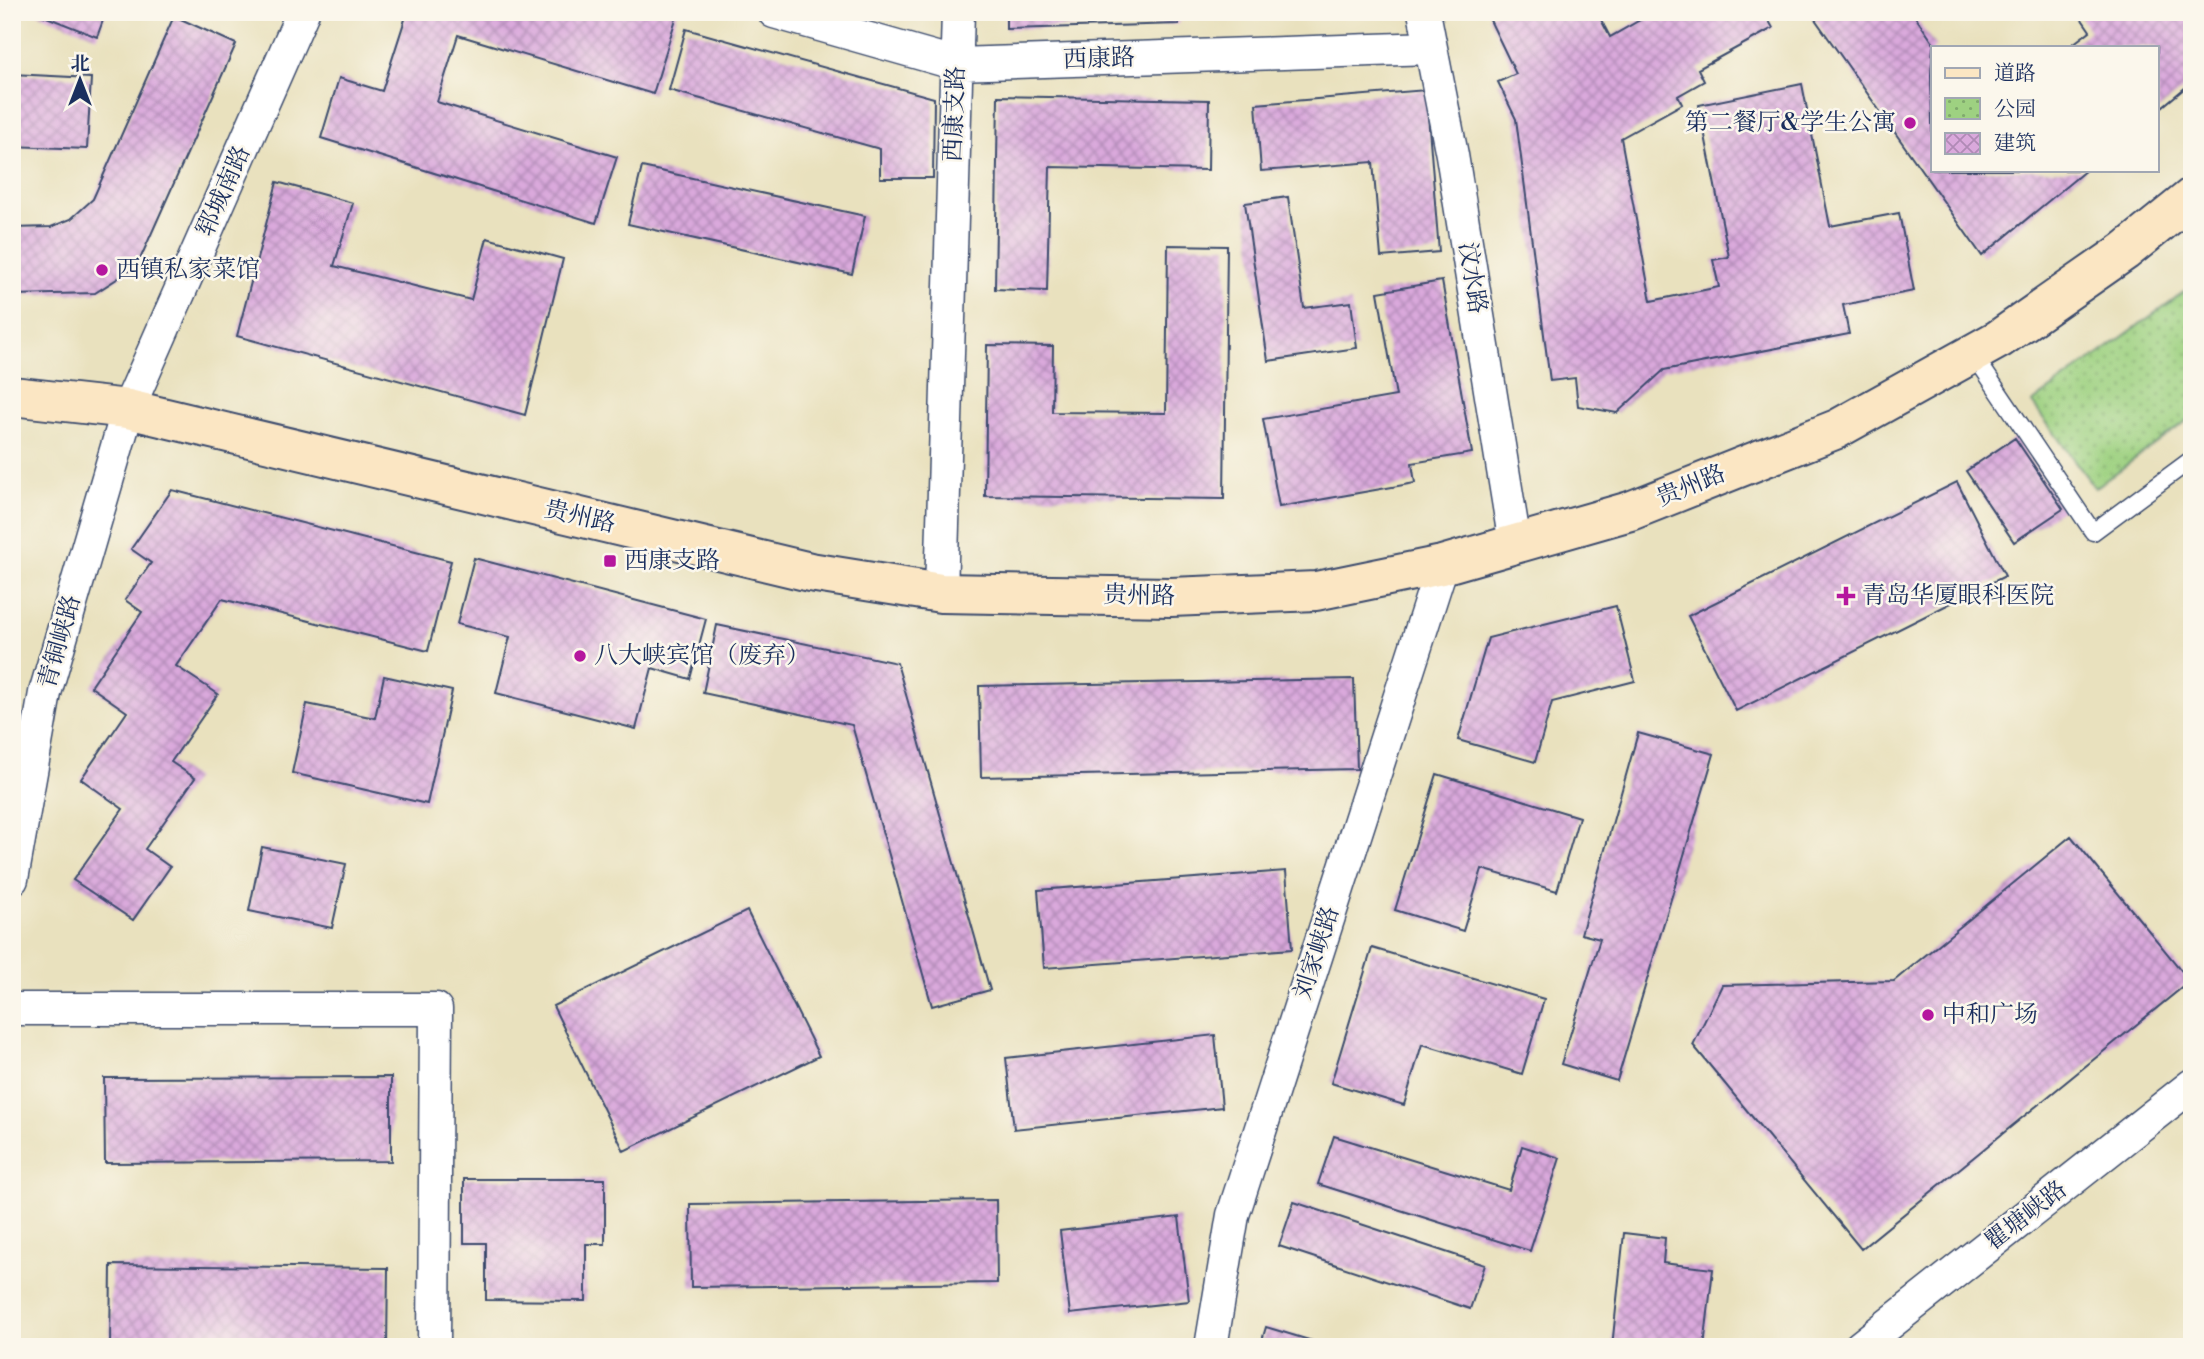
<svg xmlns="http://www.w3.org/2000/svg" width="2204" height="1359" font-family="'Libre Bodoni','Noto Serif SC',serif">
  <defs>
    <pattern id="park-dots" width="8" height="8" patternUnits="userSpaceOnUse" patternTransform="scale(1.75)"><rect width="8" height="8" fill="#9ed181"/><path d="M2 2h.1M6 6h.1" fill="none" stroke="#80aa6d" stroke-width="1.8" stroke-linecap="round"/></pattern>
    <pattern id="building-cross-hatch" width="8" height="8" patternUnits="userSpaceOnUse" patternTransform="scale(1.75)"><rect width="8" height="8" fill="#daa9dc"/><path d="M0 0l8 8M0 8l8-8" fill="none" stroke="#b08ab6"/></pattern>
  </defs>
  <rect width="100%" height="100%" fill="#fbf7ec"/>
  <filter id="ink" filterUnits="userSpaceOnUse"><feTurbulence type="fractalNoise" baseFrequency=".0143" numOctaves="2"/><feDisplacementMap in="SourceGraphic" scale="14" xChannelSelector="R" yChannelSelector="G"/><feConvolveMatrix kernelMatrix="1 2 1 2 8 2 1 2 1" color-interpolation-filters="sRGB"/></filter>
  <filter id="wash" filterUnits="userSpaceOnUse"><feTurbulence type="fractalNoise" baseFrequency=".00686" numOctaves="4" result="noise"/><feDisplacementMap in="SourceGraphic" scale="28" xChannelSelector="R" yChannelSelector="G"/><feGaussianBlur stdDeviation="1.57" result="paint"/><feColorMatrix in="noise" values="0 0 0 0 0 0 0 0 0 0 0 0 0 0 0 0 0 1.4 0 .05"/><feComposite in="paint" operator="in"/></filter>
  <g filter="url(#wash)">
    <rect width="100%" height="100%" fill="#e9e1be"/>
    <path fill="url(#park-dots)" stroke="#5c8070" stroke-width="2" d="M2192,286V417L2095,488L2032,403Z"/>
    <g id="blocks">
      <path fill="url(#building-cross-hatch)" d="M34,12H106L97,37Z
        M395,12H678L653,94L458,35L437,102L617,157L596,223L321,138L339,78L382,91L406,16Z
        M907,12H926V19L907,13Z
        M1006,12H1179V24L1006,29Z
        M1497,12H1597L1610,37L1654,12H1764L1773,28L1698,69L1704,81L1678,96L1682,104L1621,138L1651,301L1719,287L1713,260L1729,257L1699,105L1802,84L1830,226L1899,213L1914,291L1843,305L1849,334L1664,370L1617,413L1578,406L1575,378L1550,381L1516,119L1498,82L1516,74L1488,16Z
        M1810,12H1912L1936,47H1933L1931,75L1933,170H2086L1982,256Z
        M2077,12H2192V82L2157,111V47H2069L2090,31Z
        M174,16L236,44L137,266L95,293L12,295V228L51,227L71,219L93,199Z
        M686,29L934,98L933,178H880V149L669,90Z
        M12,74L91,78L87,149L12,146Z
        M1426,90L1439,252L1381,257L1373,162L1261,171L1256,104Z
        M998,96L1209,100L1208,170L1050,167L1047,291L995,289Z
        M642,167L865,216L852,274L628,224Z
        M277,182L353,203L334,266L471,300L487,238L563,259L525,415L237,336Z
        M1288,197L1304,308L1351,302L1357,348L1268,361L1245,203Z
        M1168,245L1227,246L1224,499L985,496L987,345L1053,346L1052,412L1166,413Z
        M1442,281L1472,453L1412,463L1415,483L1279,507L1263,419L1396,396L1378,292Z
        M2015,438L2063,509L2014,542L1966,471Z
        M1957,482L2005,576L1736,711L1688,616Z
        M172,490L451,561L428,651L222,599L176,666L218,694L171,762L195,778L145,849L170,867L133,920L73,880L123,809L81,779L127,712L91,687L142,612L125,600L151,563L131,549Z
        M474,558L706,619L690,679L652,668L636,729L496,693L510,637L457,624Z
        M1616,606L1635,681L1552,702L1535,762L1458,740L1488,638Z
        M717,625L897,663L990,990L932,1006L852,725L703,693Z
        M384,676L452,691L427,804L292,773L307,704L375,718Z
        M1354,679L1357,769L981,777L979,686Z
        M1638,733L1714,754L1617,1081L1561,1064L1600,939L1581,934Z
        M1437,774L1579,817L1557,891L1482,869L1463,931L1395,910Z
        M2071,836L2190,981L1861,1249L1693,1045L1722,985L1894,981Z
        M262,847L346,864L332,928L249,911Z
        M1286,871L1292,949L1044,968L1038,890Z
        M747,911L819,1056L624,1151L553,1006Z
        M1372,948L1544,999L1522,1074L1422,1044L1404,1105L1331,1083Z
        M1215,1035L1222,1107L1014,1129L1006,1058Z
        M391,1077V1161L105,1163L104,1078Z
        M1334,1136L1509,1190L1522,1146L1560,1158L1530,1251L1318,1184Z
        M464,1179H605V1244H586V1301L486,1300V1243H464Z
        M996,1200L997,1283L691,1287L690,1204Z
        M1294,1202L1485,1265L1470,1309L1279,1246Z
        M1179,1217L1189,1301L1070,1314L1060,1231Z
        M1624,1233L1665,1238L1663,1263L1713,1269L1704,1347H1612Z
        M111,1265L388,1268L387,1347H110Z
        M1266,1327L1329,1346V1347H1260Z"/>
    </g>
  </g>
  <g filter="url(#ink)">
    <use href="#blocks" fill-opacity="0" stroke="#3a4a6c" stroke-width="2"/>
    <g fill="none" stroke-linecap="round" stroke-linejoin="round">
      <defs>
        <path id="service" d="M1973,354L2093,532L2192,459"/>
        <path id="minor" d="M774,12L957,64L1431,48
          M1424,12L1452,155L1515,544
          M941,593L958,12
          M12,879L45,693L128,409L303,12
          M12,1009H436L434,1347
          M1211,1347L1233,1215L1442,565
          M1860,1347L2192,1085"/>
        <path id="secondary" d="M12,396L128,409L810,572L941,593L1171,597L1316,591L1442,565L1630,511L1837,429L1999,339L2125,251L2192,197"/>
      </defs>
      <use href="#service" stroke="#3a4a6c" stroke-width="19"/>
      <use href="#minor" stroke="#3a4a6c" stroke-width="35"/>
      <use href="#secondary" stroke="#3a4a6c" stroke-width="42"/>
      <use href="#service" stroke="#fff" stroke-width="16"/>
      <use href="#minor" stroke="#fff" stroke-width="32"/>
      <use href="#secondary" stroke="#fbe6c3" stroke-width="38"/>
    </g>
  </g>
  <g fill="#b5179e" stroke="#fbf7ec" stroke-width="2.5">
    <circle cx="1910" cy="123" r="7"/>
    <circle cx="102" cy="270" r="7"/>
    <rect x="603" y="554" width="14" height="14" rx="3.5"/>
    <path d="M1842.5 585.5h7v7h7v7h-7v7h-7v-7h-7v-7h7z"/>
    <circle cx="580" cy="656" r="7"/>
    <circle cx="1928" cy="1015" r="7"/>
  </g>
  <g text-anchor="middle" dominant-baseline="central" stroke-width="5" stroke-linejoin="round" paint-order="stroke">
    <g font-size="24" fill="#1b2f5e" stroke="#fbf7ec">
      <text transform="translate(1099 59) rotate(-2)">西康路</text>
      <text transform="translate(955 114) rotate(-88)">西康支路</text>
      <text transform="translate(224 191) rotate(-66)">郓城南路</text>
      <text transform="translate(1472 278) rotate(81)">汶水路</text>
      <text transform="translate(1691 486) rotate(-22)">贵州路</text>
      <text transform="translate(580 517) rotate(13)">贵州路</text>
      <text transform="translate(1139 596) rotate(1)">贵州路</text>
      <text transform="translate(60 642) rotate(-74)">青铜峡路</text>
      <text transform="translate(1317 953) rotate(-72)">刘家峡路</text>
      <text transform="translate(2026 1216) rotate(-38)">瞿塘峡路</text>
    </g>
    <g font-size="24" fill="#1b2f5e" stroke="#fbf7ec" text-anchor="start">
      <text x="1896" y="123" text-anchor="end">第二餐厅&amp;学生公寓</text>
      <text x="116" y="270">西镇私家菜馆</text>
      <text x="624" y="561">西康支路</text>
      <text x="1862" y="596">青岛华厦眼科医院</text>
      <text x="594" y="656">八大峡宾馆（废弃）</text>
      <text x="1942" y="1015">中和广场</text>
    </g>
  </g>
  <rect width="2204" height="1359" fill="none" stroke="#fbf7ec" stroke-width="42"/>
  <rect x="1931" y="46" width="228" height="126" fill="#fbf7ec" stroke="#a1a7b3" stroke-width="2"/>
  <rect x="1945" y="68" width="35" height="10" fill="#fbe6c3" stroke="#a1a7b3" stroke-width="2"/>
  <text x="1994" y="80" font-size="21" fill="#1b2f5e">道路</text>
  <rect x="1945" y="98" width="35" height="21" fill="url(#park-dots)" stroke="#a1a7b3" stroke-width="2"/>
  <text x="1994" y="116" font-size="21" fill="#1b2f5e">公园</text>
  <rect x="1945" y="133" width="35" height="21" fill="url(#building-cross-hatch)" stroke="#a1a7b3" stroke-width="2"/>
  <text x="1994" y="150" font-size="21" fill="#1b2f5e">建筑</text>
  <g transform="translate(80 80)" stroke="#fbf7ec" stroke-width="5" paint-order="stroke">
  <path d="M0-5L12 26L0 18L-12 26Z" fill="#1b2f5e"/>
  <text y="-10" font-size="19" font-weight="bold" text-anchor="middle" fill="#1b2f5e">北</text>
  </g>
</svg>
